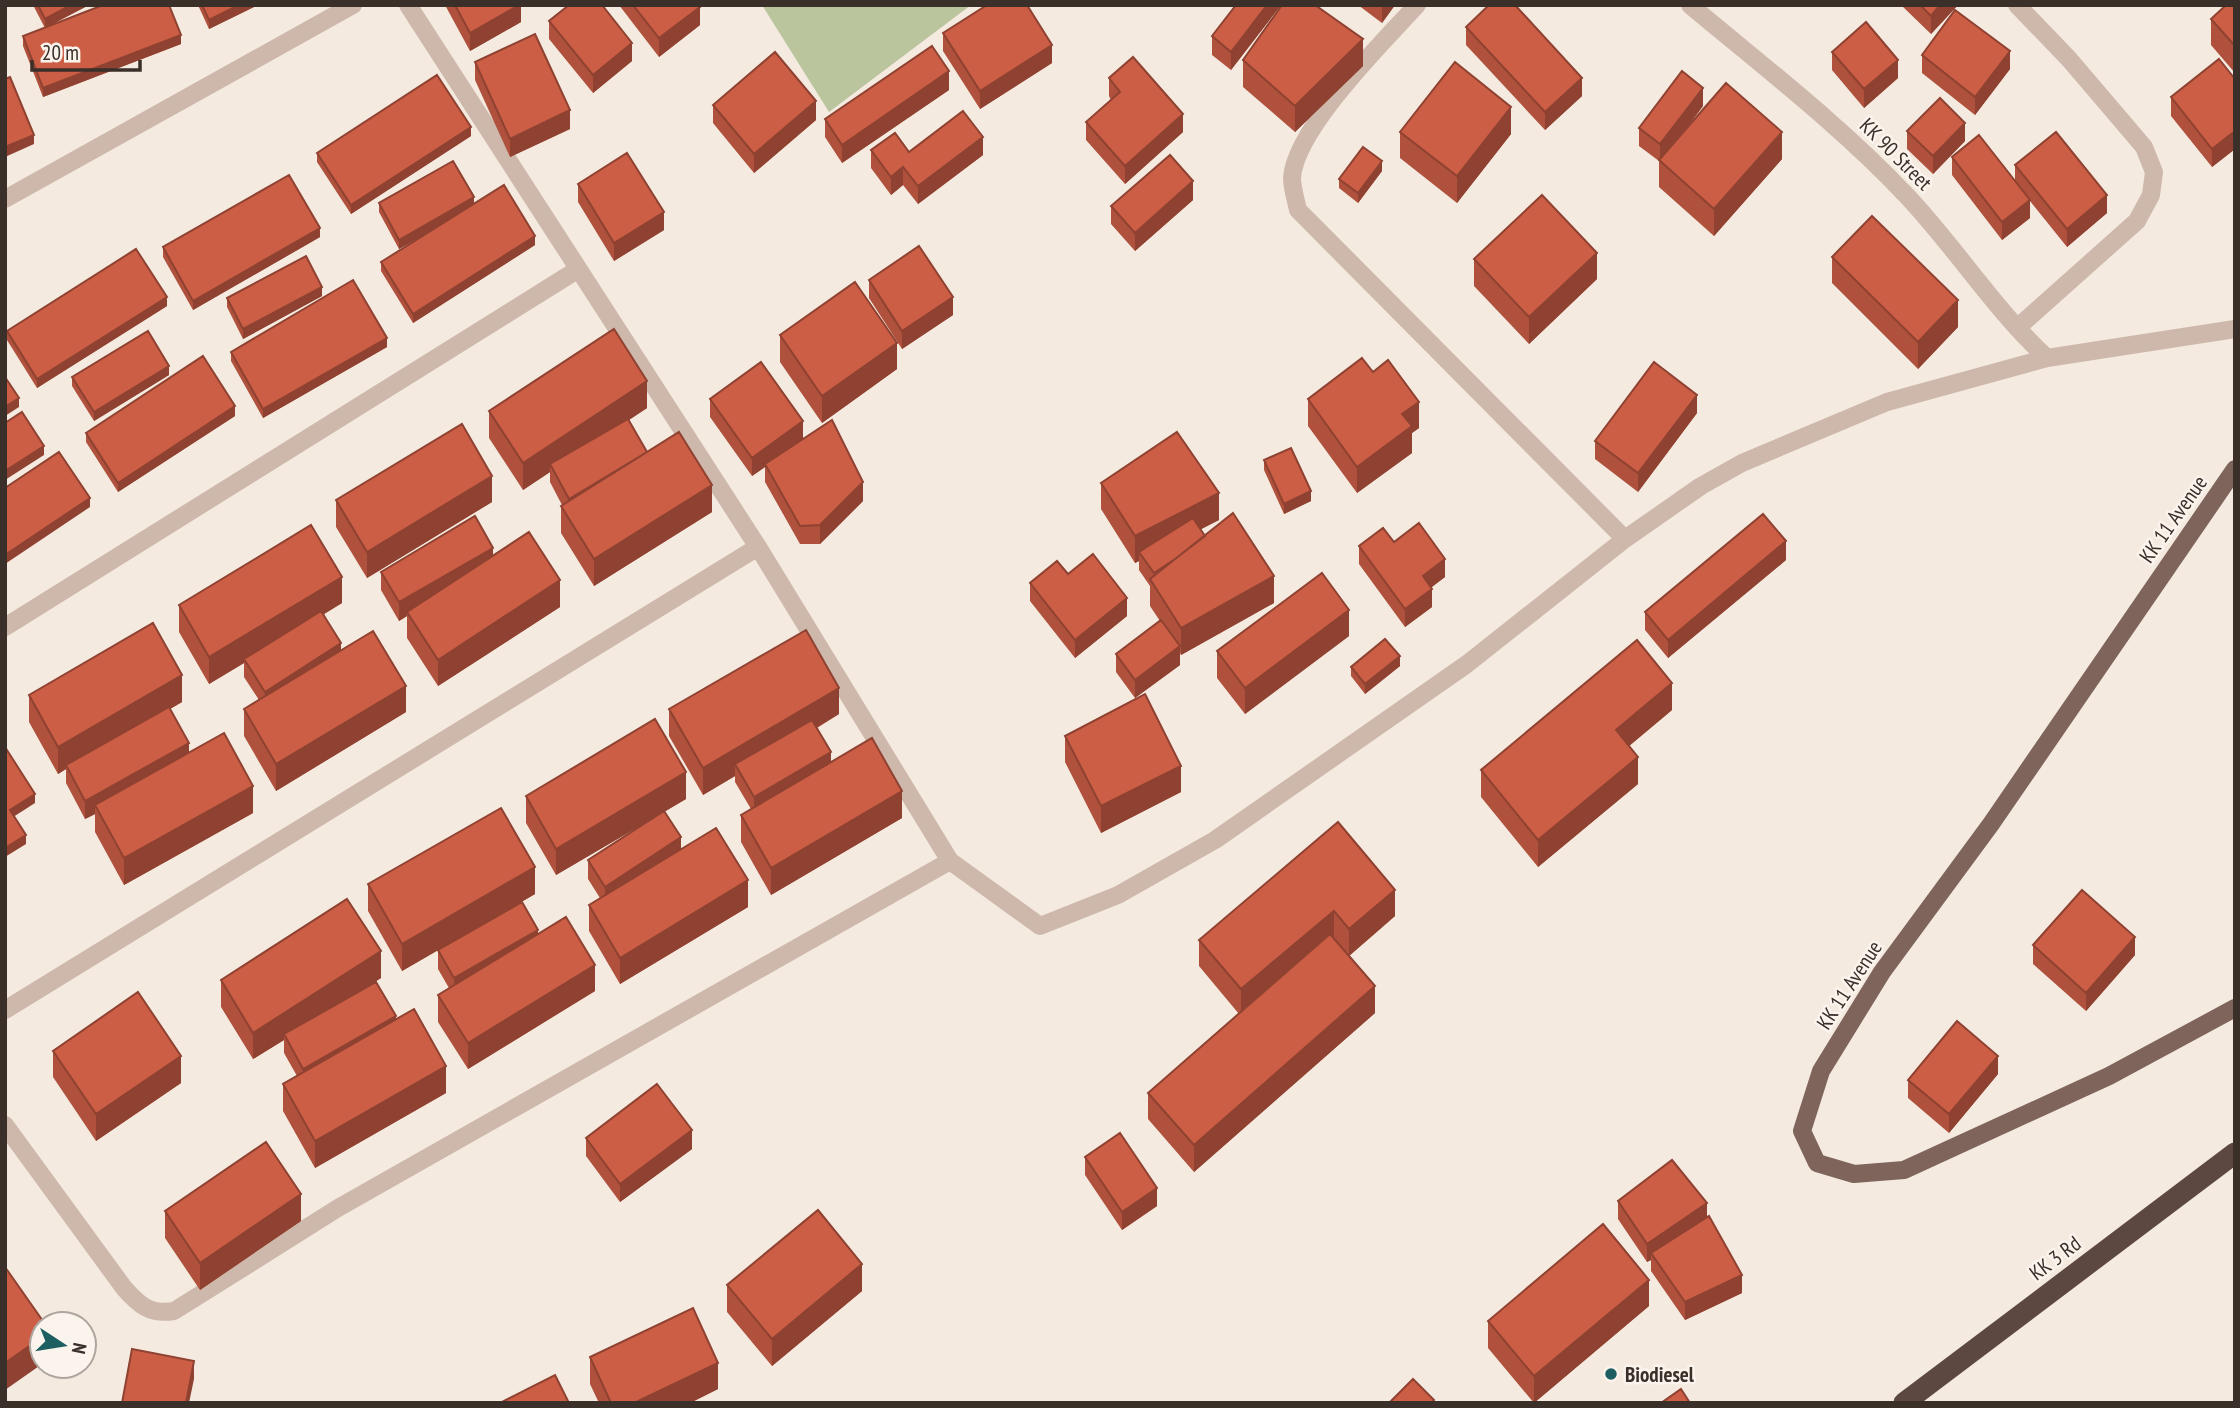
<svg xmlns="http://www.w3.org/2000/svg" width="2240" height="1408" font-family="'PT Sans Narrow',sans-serif">
  <rect width="100%" height="100%" fill="#f4eae0"/>
  <path fill="#bac59e" d="M762,5H971L829,112Z"/>
  <g fill="none" stroke-linecap="round" stroke-linejoin="round">
    <path stroke="#ceb8ab" stroke-width="18" d="M408,5L758,547L950,861L1040,926L1118,895L1215,840L1467,664L1625,539L1701,486L1742,463L1887,402L2047,358L2235,329
      M1417,5C1383,42 1295,129 1292,178C1292,188 1296,200 1298,210L1625,539
      M1690,5C1764,67 1841,126 1907,196C1956,248 1994,309 2047,358
      M5,199L353,5
      M2017,328L2137,221L2151,195L2154,172L2144,147L2069,59L2017,5
      M5,627L577,270
      M5,1010L758,547
      M5,1125L124,1288C139,1305 150,1315 174,1311L338,1208L950,861"/>
    <path stroke="#7e645b" stroke-width="18" d="M2235,469L1991,824L1882,972L1821,1071L1802,1131L1817,1163L1854,1174L1904,1170L2109,1076L2235,1008"/>
    <path stroke="#5d4841" stroke-width="21" d="M1904,1403L2235,1153"/>
  </g>
  <path fill="#af513c" d="M33,5H89L47,27L181,44L43,97L23,46V36L45,28Z
    M198,5H258L209,29Z
    M445,5H521V22L470,51Z
    M619,5H699L700,25L659,57Z
    M1281,5L1231,70L1212,55V36Z
    M1358,5H1395L1382,23Z
    M1901,5H1958L1931,34Z
    M2235,5V73L2211,45V19Z
    M549,21L632,61L593,93L549,39Z
    M1466,27L1582,96L1545,130L1466,45Z
    M943,33L1052,63L980,109L943,51Z
    M1832,52L1898,78L1864,108L1832,70Z
    M1922,55L2010,69L1975,115L1922,73Z
    M1243,60L1363,66L1295,132L1243,87Z
    M475,62L570,129L510,157L475,80Z
    M1109,78L1183,132L1125,184L1086,140V122L1111,100L1109,96Z
    M2235,79V149L2212,167L2171,116V97Z
    M949,90L842,163L825,137V119Z
    M713,105L816,120L754,173L713,123Z
    M1703,106L1683,133L1782,159L1714,236L1659,187V161L1639,146V128Z
    M1907,131L1965,141L1933,174L1907,149Z
    M1400,132L1511,134L1457,203L1400,158Z
    M471,136L351,214L317,162V153Z
    M871,150L909,152L983,155L918,204L903,185L891,195L871,168Z
    M1952,157L2015,181V165L2107,213L2067,247L2030,201V218L2002,240L1952,175Z
    M1382,171L1358,203L1339,188V179Z
    M578,184L664,230L614,261L578,202Z
    M1193,200L1135,251L1111,224V206Z
    M379,203L474,204L535,245L413,323L381,271V262L424,235L399,249L379,212Z
    M320,237L193,310L163,257V247Z
    M1832,257L1958,327L1918,369L1832,283Z
    M1474,259L1597,279L1529,344L1474,286Z
    M869,280L953,315L902,349L869,298Z
    M322,296L243,339L227,307V298Z
    M167,306L37,388L7,340V331Z
    M780,335L897,369L822,423L780,362Z
    M387,347L263,418L231,361V352Z
    M1373,372L1419,428L1412,433V453L1357,493L1308,426V399Z
    M169,375L94,421L72,386V377Z
    M710,399L803,439L863,501L820,544H800L765,482V467L752,476L710,417Z
    M647,408L629,420L647,452L712,512L594,586L561,533V506L562,505L550,482V472L523,490L489,438V411Z
    M1697,413L1638,492L1595,459V441Z
    M235,416L118,492L86,442V433Z
    M1264,460L1311,501L1284,514L1264,470Z
    M1101,483L1219,520L1200,529L1205,536L1274,603L1181,655L1180,653V665L1135,698L1116,672V654L1160,621L1150,606V586L1139,570V561L1135,563L1101,509Z
    M336,500L492,502L367,578L336,527Z
    M1394,542L1445,577L1431,587L1432,607L1405,627L1359,564V546Z
    M493,555L560,607L438,686L407,638V616L399,621L381,590V572Z
    M1786,560L1668,658L1645,630V612Z
    M1068,574L1127,616L1075,658L1030,601V583Z
    M342,603L324,614L341,650L406,712L276,791L244,736V709L259,700L244,677V663L209,684L179,632V605Z
    M1349,636L1245,714L1217,678V651Z
    M1400,666L1365,694L1351,676V667Z
    M29,695L182,702L170,709L189,753L253,813L124,885L95,832V814L85,819L66,783V769L58,774L29,722Z
    M669,709L839,714L817,728L831,762L902,818L771,895L741,842V815L751,809L735,782V776L703,795L669,736Z
    M1672,710L1629,746L1638,784L1538,867L1481,797V770Z
    M1065,736L1181,792L1101,833L1065,762Z
    M526,796L686,799L664,812L681,849L748,907L620,984L589,931V905L600,898L588,879V860L648,821L556,875L526,823Z
    M1338,822L1395,916L1349,956L1333,938L1375,1013L1194,1172L1148,1119V1093L1239,1014L1199,966V940Z
    M368,884L535,894L402,971L368,911Z
    M538,934L595,991L468,1069L438,1022V995L449,988L438,969V950Z
    M2033,945L2135,955L2086,1011L2033,964Z
    M381,978L365,988L396,1019L446,1093L315,1168L283,1111V1084L297,1076L284,1053V1040L253,1059L221,1007V980Z
    M53,1051L181,1083L96,1141L53,1077Z
    M1998,1074L1949,1133L1908,1098V1080Z
    M586,1138L692,1149L620,1202L586,1156Z
    M1085,1157L1157,1206L1122,1230L1085,1175Z
    M1618,1201L1707,1218L1742,1293L1685,1320L1651,1271V1260L1647,1262L1618,1219Z
    M165,1211L301,1221L200,1290L165,1238Z
    M727,1285L862,1291L772,1366L727,1312Z
    M1649,1306L1534,1403L1488,1348V1321Z
    M590,1357L718,1389L690,1403H599L590,1384Z"/>
  <path fill="#8f4231" d="M71,5H89L45,28V19Z
    M239,5H258L209,29V20Z
    M519,5H521V22L470,51V33Z
    M1267,5H1281L1231,70V52Z
    M1382,5H1395L1382,23Z
    M1940,5H1958L1931,34V16Z
    M700,7V25L659,57V38Z
    M181,35V44L43,97V88Z
    M1363,39V66L1295,132V106Z
    M632,43V61L593,93V75Z
    M1052,45V63L980,109V91Z
    M2010,51V69L1975,115V97Z
    M1898,60V78L1864,108V89Z
    M949,71V90L842,163V145Z
    M1582,78V96L1545,130V112Z
    M1703,88V106L1660,162V144Z
    M816,101V120L754,173V154Z
    M1511,107V134L1457,203V176Z
    M570,110V129L510,157V139Z
    M1183,114V132L1125,184V166Z
    M1965,123V141L1933,174V156Z
    M471,127V136L351,214V205Z
    M2235,131V149L2212,167V149Z
    M1782,132V159L1714,236V209Z
    M34,135V144L5,157V147Z
    M983,137V155L918,204V186Z
    M1382,161V171L1358,203V193Z
    M903,167V185L891,195V177Z
    M1193,181V200L1135,251V233Z
    M2107,195V213L2067,247V229Z
    M474,197V206L399,249V240Z
    M2030,200V218L2002,240V222Z
    M664,212V230L614,261V243Z
    M320,228V237L193,310V301Z
    M535,236V245L413,323V314Z
    M1597,253V279L1529,344V317Z
    M322,287V296L243,339V329Z
    M167,297V306L37,388V379Z
    M953,297V315L902,349V331Z
    M1958,300V327L1918,369V342Z
    M387,338V347L263,418V409Z
    M897,343V369L822,423V396Z
    M169,366V375L94,421V412Z
    M647,381V408L553,470L550,464V472L523,490V463Z
    M1697,395V413L1638,492V473Z
    M19,398V407L5,416V407Z
    M1419,402V428L1412,433V453L1357,493V467L1402,414Z
    M235,406V416L118,492V483Z
    M803,421V439L765,464V467L752,476V458Z
    M44,446V455L5,480V471Z
    M492,476V502L367,578V552Z
    M863,482V501L820,544V525Z
    M712,485V512L594,586V559Z
    M1311,491V501L1284,514V504Z
    M1219,493V520L1144,559L1139,552V561L1135,563V536Z
    M90,498V507L5,564V555Z
    M1786,541V560L1668,658V640Z
    M493,548V566L407,612V616L399,621V602Z
    M1445,559V577L1423,594V576Z
    M1274,576V603L1181,655V628Z
    M342,577V603L246,662L244,659V663L209,684V657Z
    M560,580V607L438,686V660Z
    M1432,589V607L1405,627V609Z
    M1127,598V616L1075,658V640Z
    M1349,610V636L1245,714V688Z
    M341,643V662L265,710V692Z
    M1180,646V665L1135,698V680Z
    M1400,656V666L1365,694V684Z
    M182,675V702L68,768L66,765V769L58,774V747Z
    M1672,683V710L1616,757V730Z
    M406,686V712L276,791V764Z
    M839,688V714L740,773L735,764V776L703,795V768Z
    M189,743V761L95,805V814L85,819V801Z
    M831,752V771L754,815V797Z
    M1638,757V784L1538,867V840Z
    M1181,766V792L1101,833V806Z
    M686,772V799L556,875V849Z
    M253,786V813L124,885V858Z
    M902,791V818L771,895V868Z
    M35,794V803L10,819V810Z
    M26,835V844L5,857V848Z
    M681,837V856L605,905V887Z
    M535,867V894L402,971V944Z
    M748,880V907L620,984V958Z
    M1395,890V916L1349,956V929Z
    M1334,911V937L1241,1016V989Z
    M538,930V948L454,997V978Z
    M2135,937V955L2086,1011V993Z
    M381,951V978L286,1038L284,1034V1040L253,1059V1033Z
    M595,965V991L468,1069V1043Z
    M1375,986V1013L1194,1172V1145Z
    M396,1016V1034L303,1087V1069Z
    M181,1056V1083L96,1141V1114Z
    M1998,1056V1074L1949,1133V1114Z
    M446,1066V1093L315,1168V1141Z
    M692,1130V1149L620,1202V1184Z
    M1157,1188V1206L1122,1230V1212Z
    M301,1194V1221L200,1290V1263Z
    M1707,1203V1221L1651,1253V1260L1647,1262V1244Z
    M862,1264V1291L772,1366V1339Z
    M1742,1275V1293L1685,1320V1302Z
    M1649,1280V1306L1534,1403V1376Z
    M42,1337V1364L5,1390V1363Z
    M194,1361V1379L189,1403H186Z
    M718,1363V1389L690,1403H634Z"/>
  <path fill="#cc5e46" stroke="#8f4231" stroke-width="2" d="M38,5H71L45,19Z
    M103,5H169L181,35L43,88L23,36Z
    M202,5H239L209,20Z
    M455,5H519L470,33Z
    M569,5H602L632,43L593,75L549,21Z
    M633,5H699L700,7L659,38Z
    M987,5H1027L1052,45L980,91L943,33Z
    M1236,5H1267L1231,52L1212,36Z
    M1282,5H1315L1363,39L1295,106L1243,60Z
    M1489,5H1515L1582,78L1545,112L1466,27Z
    M1920,5H1940L1931,16Z
    M2226,5H2235V46L2211,19Z
    M1955,10L2010,51L1975,97L1922,55Z
    M1866,22L1898,60L1864,89L1832,52Z
    M535,34L570,110L510,139L475,62Z
    M932,46L949,71L842,145L825,119Z
    M775,52L816,101L754,154L713,105Z
    M1133,57L1183,114L1125,166L1086,122L1120,92L1109,78Z
    M2219,59L2235,79V131L2212,149L2171,97Z
    M1455,62L1511,107L1457,176L1400,132Z
    M1682,71L1703,88L1660,144L1639,128Z
    M437,75L471,127L351,205L317,153Z
    M10,77L34,135L5,147V79Z
    M1726,83L1782,132L1714,209L1659,160Z
    M1940,98L1965,123L1933,156L1907,131Z
    M963,111L983,137L918,186L903,167L891,177L871,150L895,133L909,152Z
    M2056,132L2107,195L2067,229L2015,165Z
    M1979,135L2030,200L2002,222L1952,157Z
    M1363,147L1382,161L1358,193L1339,179Z
    M627,153L664,212L614,243L578,184Z
    M1170,155L1193,181L1135,233L1111,206Z
    M453,161L474,197L399,240L379,203Z
    M289,175L320,228L193,301L163,247Z
    M504,185L535,236L413,314L381,262Z
    M1542,195L1597,253L1529,317L1474,259Z
    M1872,216L1958,300L1918,342L1832,257Z
    M919,246L953,297L902,331L869,280Z
    M136,249L167,297L37,379L7,331Z
    M306,256L322,287L243,329L227,298Z
    M353,280L387,338L263,409L231,352Z
    M855,282L897,343L822,396L780,335Z
    M614,329L647,381L523,463L489,411Z
    M148,331L169,366L94,412L72,377Z
    M203,356L235,406L118,483L86,433Z
    M1362,358L1373,372L1388,360L1419,402L1402,414L1412,426L1357,467L1308,399Z
    M761,362L803,421L752,458L710,399Z
    M1654,362L1697,395L1638,473L1595,441Z
    M5,377L19,398L5,407Z
    M22,412L44,446L5,471V423Z
    M628,419L647,452L569,499L550,464Z
    M832,420L863,482L820,525L800,526L765,464Z
    M462,424L492,476L367,552L336,500Z
    M679,432L712,485L594,559L561,506Z
    M1177,432L1219,493L1135,536L1101,483Z
    M1291,448L1311,491L1284,504L1264,460Z
    M59,452L90,498L5,555V488Z
    M1233,513L1274,576L1181,628L1150,579Z
    M1763,514L1786,541L1668,640L1645,612Z
    M475,516L493,548L399,602L381,572Z
    M1193,518L1205,536L1175,559L1154,573L1139,552Z
    M1419,523L1445,559L1423,576L1432,589L1405,609L1359,546L1383,528L1394,542Z
    M311,525L342,577L209,657L179,605Z
    M529,532L560,580L438,660L407,612Z
    M1093,554L1127,598L1075,640L1030,583L1057,561L1068,574Z
    M1322,573L1349,610L1245,688L1217,651Z
    M321,611L341,643L265,692L244,659Z
    M1161,620L1180,646L1135,680L1116,654Z
    M153,623L182,675L58,747L29,695Z
    M806,630L839,688L703,768L669,709Z
    M373,631L406,686L276,764L244,709Z
    M1385,639L1400,656L1365,684L1351,667Z
    M1637,640L1672,683L1616,730L1638,757L1538,840L1481,770Z
    M1145,694L1181,766L1101,806L1065,736Z
    M169,707L189,743L85,801L66,765Z
    M655,719L686,772L556,849L526,796Z
    M812,720L831,752L754,797L735,764Z
    M224,733L253,786L124,858L95,805Z
    M872,738L902,791L771,868L741,815Z
    M5,747L35,794L10,810L26,835L5,848Z
    M501,808L535,867L402,944L368,884Z
    M664,811L681,837L605,887L588,860Z
    M1338,822L1395,890L1349,929L1334,911L1241,989L1199,940Z
    M716,828L748,880L620,958L589,905Z
    M2082,890L2135,937L2086,993L2033,945Z
    M347,899L381,951L253,1033L221,980Z
    M522,902L538,930L454,978L438,950Z
    M566,917L595,965L468,1043L438,995Z
    M1330,934L1375,986L1194,1145L1148,1093Z
    M376,982L396,1016L303,1069L284,1034Z
    M138,992L181,1056L96,1114L53,1051Z
    M414,1009L446,1066L315,1141L283,1084Z
    M1957,1021L1998,1056L1949,1114L1908,1080Z
    M657,1084L692,1130L620,1184L586,1138Z
    M1120,1133L1157,1188L1122,1212L1085,1157Z
    M266,1142L301,1194L200,1263L165,1211Z
    M1672,1160L1707,1203L1647,1244L1618,1201Z
    M818,1210L862,1264L772,1339L727,1285Z
    M1709,1216L1742,1275L1685,1302L1651,1253Z
    M1603,1224L1649,1280L1534,1376L1488,1321Z
    M5,1267L45,1324H42V1337L5,1363Z
    M693,1308L718,1363L634,1403H611L590,1357Z
    M132,1349L194,1361L186,1403H122Z
    M555,1375L569,1403H500Z
    M1413,1379L1434,1400L1431,1403H1389Z
    M1681,1389L1690,1403H1661Z"/>
  <circle fill="#1d5f60" stroke="#fbf4ed" stroke-width="2.5" cx="1611" cy="1374" r="7"/>
  <g text-anchor="middle" dominant-baseline="central" stroke-width="5" stroke-linejoin="round" paint-order="stroke">
    <g font-size="21" fill="#3b2f2a" stroke="#fbf4ed">
      <text transform="translate(1896 154) rotate(45)">KK 90 Street</text>
      <text transform="translate(2173 519) rotate(-55)">KK 11 Avenue</text>
      <text transform="translate(1849 985) rotate(-57)">KK 11 Avenue</text>
      <text transform="translate(2055 1258) rotate(-37)">KK 3 Rd</text>
    </g>
    <g font-size="21" font-weight="bold" fill="#3b2f2a" stroke="#fbf4ed" text-anchor="start">
      <text x="1625" y="1374">Biodiesel</text>
    </g>
  </g>
  <rect width="2240" height="1408" fill="none" stroke="#3b2f2a" stroke-width="14"/>
  <g transform="translate(63 1345) rotate(102)"><circle r="33" fill="#fbf4ed" stroke="#aea59f" stroke-width="2"/>
  <path d="M0-5L12 26L0 18L-12 26Z" fill="#1d5f60"/>
  <text y="-10" font-size="19" font-weight="bold" text-anchor="middle" fill="#3b2f2a">N</text>
  </g>
  <path d="M32 60v10h108v-10" fill="none" stroke="#3b2f2a" stroke-width="3.5"/>
  <text x="42" y="60" font-size="21" fill="#3b2f2a" stroke="#fbf4ed" stroke-width="5" paint-order="stroke">20 m</text>
</svg>
